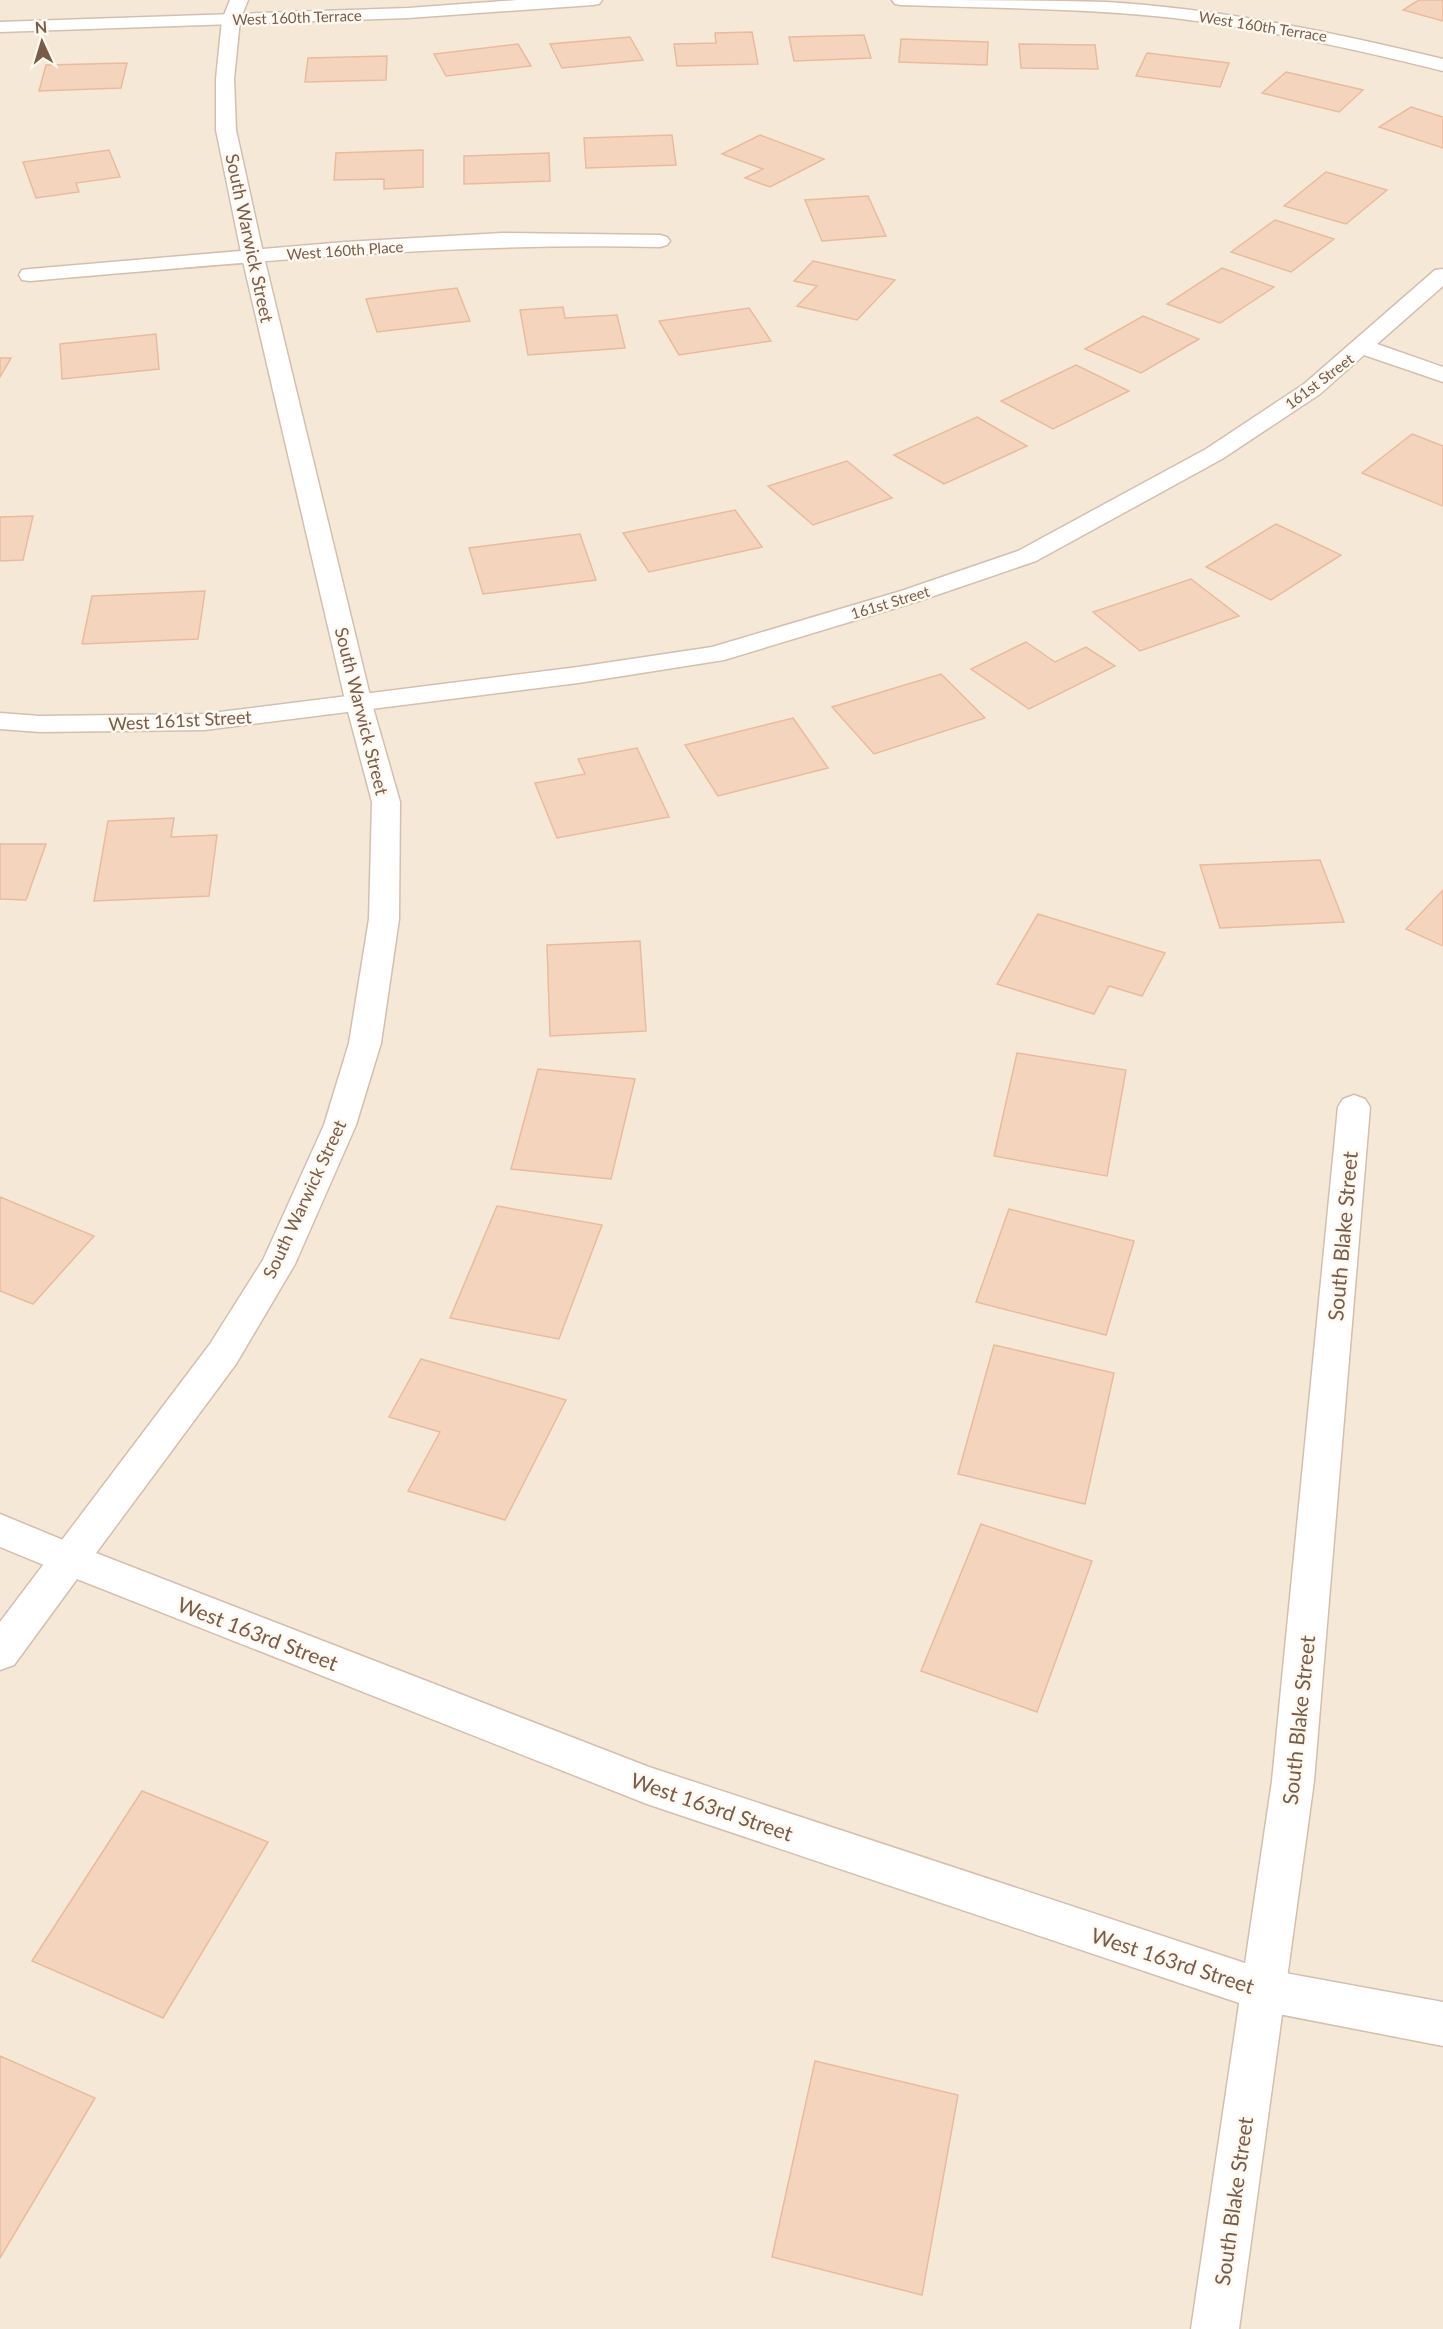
<svg xmlns="http://www.w3.org/2000/svg" width="1443" height="2329" font-family="Lato,sans-serif">
  <rect width="100%" height="100%" fill="#fef6e8"/>
  <path fill="#f6e8d6" d="M0,0H1443V2329H0Z"/>
  <path fill="#f5d4be" stroke="#e9bb9d" stroke-width="1.5" d="M1419,0H1443V21L1403,10Z
    M752,32L758,64L677,66L674,44L716,43L715,33Z
    M864,35L871,58L794,61L789,37Z
    M630,37L643,60L562,68L550,44Z
    M901,39L988,42L987,65L899,62Z
    M518,44L531,66L446,76L434,54Z
    M1019,44L1095,45L1098,69L1021,68Z
    M1147,53L1229,63L1220,87L1136,76Z
    M387,56L386,80L305,82L308,58Z
    M127,63L121,88L39,91L46,65Z
    M1286,72L1363,90L1339,112L1262,93Z
    M1411,107L1443,117V148L1379,127Z
    M672,135L676,165L586,168L584,138Z
    M760,135L824,159L770,187L745,178L763,169L722,154Z
    M109,150L120,177L76,183L79,192L36,198L23,162Z
    M423,150V187L384,189V179L334,180L336,153Z
    M549,153L550,181L464,184V156Z
    M1326,172L1387,190L1346,224L1284,206Z
    M868,196L886,236L822,241L805,200Z
    M1275,220L1334,239L1291,272L1231,252Z
    M813,261L895,280L857,320L797,306L817,286L794,281Z
    M1222,268L1274,287L1220,323L1167,304Z
    M457,288L470,321L377,332L366,299Z
    M563,307L565,318L617,315L625,348L528,355L520,310Z
    M749,308L771,341L679,355L659,321Z
    M1143,316L1199,339L1141,373L1085,349Z
    M156,334L159,369L62,379L60,344Z
    M0,358H11L0,377Z
    M1076,365L1129,391L1053,429L1001,401Z
    M977,417L1027,446L944,484L894,455Z
    M1412,434L1443,446V506L1362,473Z
    M847,461L892,498L813,525L768,486Z
    M735,510L762,547L649,572L623,533Z
    M33,516L23,560L0,561V517Z
    M1276,524L1341,555L1271,600L1206,567Z
    M580,534L596,580L483,594L469,548Z
    M1191,579L1239,616L1140,651L1093,612Z
    M205,591L198,639L82,644L92,596Z
    M1026,642L1055,662L1086,647L1115,666L1029,709L971,669Z
    M941,674L985,718L874,754L832,707Z
    M793,718L828,768L718,796L685,745Z
    M637,748L669,817L557,838L535,783L585,774L578,759Z
    M174,818L171,837L217,835L209,896L94,901L108,821Z
    M0,844H46L26,900L0,899Z
    M1320,860L1344,922L1220,928L1200,865Z
    M1443,890V946L1406,929Z
    M1038,914L1165,953L1142,996L1109,986L1094,1014L997,984Z
    M640,941L646,1031L550,1036L547,945Z
    M1017,1053L1126,1070L1107,1176L994,1156Z
    M538,1069L635,1079L611,1179L511,1169Z
    M0,1197L94,1236L33,1304L0,1291Z
    M497,1206L602,1225L559,1339L450,1318Z
    M1009,1209L1134,1241L1106,1335L976,1302Z
    M994,1345L1114,1373L1085,1504L958,1474Z
    M421,1359L566,1400L505,1520L408,1491L440,1432L389,1417Z
    M981,1524L1092,1561L1037,1712L921,1671Z
    M142,1791L268,1842L163,2018L32,1961Z
    M0,2056L95,2098L0,2258Z
    M815,2061L958,2095L922,2295L772,2257Z"/>
  <g fill="none" stroke-linecap="round" stroke-linejoin="round">
    <defs>
      <path id="minor" d="M517,0H602L599,4L593,5L408,18L0,32V22L408,8Z
        M892,0C963,0 1035,0 1106,2C1221,9 1332,32 1443,59V71C1354,49 1265,29 1174,18C1084,8 992,8 901,5L895,4Z
        M502,233L660,235L667,237L670,241L667,245L660,247C449,242 240,263 30,281L22,280L19,275L22,270L30,269L345,242Z
        M1443,269V286L1377,344L1443,367V382L1364,355L1320,394L1222,459L1036,561L919,601L724,660L578,683L204,730L40,732L0,729V713L40,716L204,714L578,667L712,647L901,591L1018,551L1206,449L1304,384L1435,270Z
        M1354,1095L1365,1099L1370,1107L1314,1781L1239,2329H1191L1272,1781L1338,1107L1343,1099Z
        M0,1514L85,1549L90,1560L85,1571L71,1576L0,1547Z"/>
      <path id="tertiary" d="M230,0H248L240,20L234,79L236,130L264,257L372,704L400,802L399,919L381,1043L356,1125L295,1264L236,1364L96,1553L649,1767L1263,1969L1443,2002V2046L1263,2011L647,1804L77,1579L14,1665L0,1670V1622L210,1344L263,1260L324,1125L349,1043L369,919L372,802L346,704L242,257L216,130V79L222,20Z"/>
    </defs>
    <use href="#minor" stroke="#d4bfaf" stroke-width="3"/>
    <use href="#tertiary" stroke="#d4bfaf" stroke-width="3"/>
    <use href="#minor" fill="#fff" fill-rule="evenodd"/>
    <use href="#tertiary" fill="#fff" fill-rule="evenodd"/>
  </g>
  <g text-anchor="middle" dominant-baseline="central" stroke-width="5" stroke-linejoin="round" paint-order="stroke">
    <g font-size="15" fill="#7a5b4a" stroke="#fff9f0">
      <text transform="translate(297 17) rotate(-2)">West 160th Terrace</text>
      <text transform="translate(1263 26) rotate(9)">West 160th Terrace</text>
      <text transform="translate(345 250) rotate(-4)">West 160th Place</text>
      <text transform="translate(1319 381) rotate(-37)">161st Street</text>
      <text transform="translate(890 602) rotate(-17)">161st Street</text>
    </g>
    <g font-size="18" fill="#7a5b4a" stroke="#fff9f0">
      <text transform="translate(250 238) rotate(78)">South Warwick Street</text>
      <text transform="translate(362 711) rotate(76)">South Warwick Street</text>
      <text transform="translate(180 720) rotate(-3)">West 161st Street</text>
      <text transform="translate(304 1199) rotate(-65)">South Warwick Street</text>
    </g>
    <g font-size="21" fill="#7a5b4a" stroke="#fff9f0">
      <text transform="translate(1342 1236) rotate(-85)">South Blake Street</text>
      <text transform="translate(258 1633) rotate(21)">West 163rd Street</text>
      <text transform="translate(1298 1720) rotate(-84)">South Blake Street</text>
      <text transform="translate(712 1806) rotate(19)">West 163rd Street</text>
      <text transform="translate(1173 1960) rotate(18)">West 163rd Street</text>
      <text transform="translate(1233 2201) rotate(-82)">South Blake Street</text>
    </g>
  </g>
  <g transform="translate(42 42) rotate(356)" stroke="#fff9f0" stroke-width="4.5" paint-order="stroke">
  <path d="M0-4.5L10 22L0 15L-10 22Z" fill="#7a5b4a"/>
  <text y="-9" font-size="16" font-weight="bold" text-anchor="middle" fill="#7a5b4a">N</text>
  </g>
</svg>
